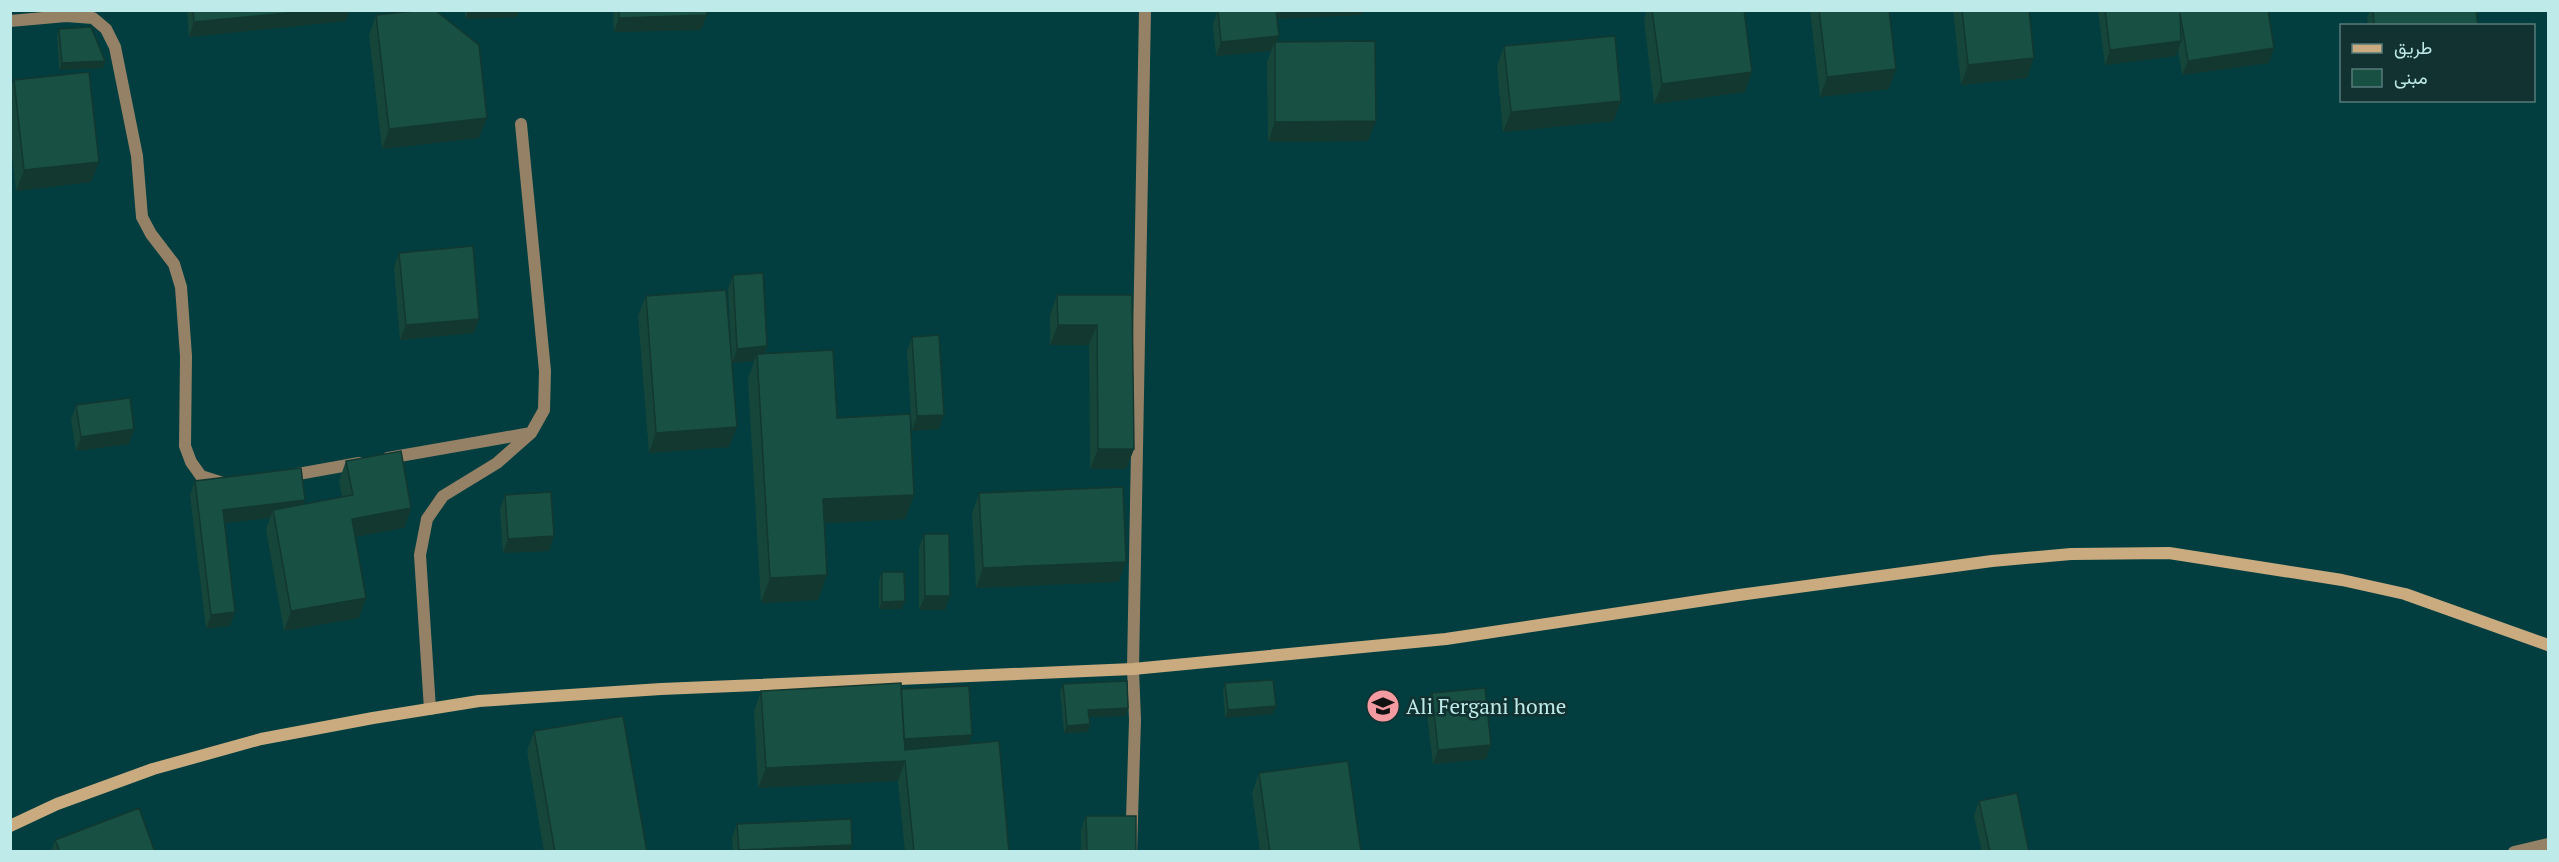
<svg xmlns="http://www.w3.org/2000/svg" width="2559" height="862" font-family="'PT Serif',Vazirmatn,serif">
  <rect width="100%" height="100%" fill="#023e3f"/>
  <g fill="none" stroke-linecap="round" stroke-linejoin="round">
    <path stroke="#958166" stroke-width="12" d="M10,21L66,16L93,18L106,29L115,47L137,156L142,217L151,234L174,264L181,287L186,356L185,446L191,462L201,476L223,483
      M388,458L531,433
      M287,476L359,463
      M430,709L420,555L427,519L443,496L497,463L531,433L544,410L545,371L521,124
      M1131,852L1135,720L1133,669L1145,10
      M2514,852L2548,844"/>
    <path stroke="#caab7f" stroke-width="12" d="M10,826L57,804L153,769L261,739L373,718L479,701L661,689L1133,669L1446,639L1739,595L1992,561L2071,554L2169,553L2342,580L2405,594L2548,645"/>
  </g>
  <path fill="#16453a" d="M187,10H350L346,21L189,37Z
    M465,10H519L517,17L465,19Z
    M613,10H706L701,30L614,32Z
    M1218,10H1364L1362,15L1277,19V42L1368,141L1268,142L1267,62L1271,51L1216,56L1213,24Z
    M1647,10H1652L1745,92L1654,104L1644,20Z
    M1810,10H1889V89L1820,97Z
    M1953,10H2029L2034,58L2027,78L1961,85Z
    M2098,10H2268L2269,63L2182,75L2178,49L2176,56L2105,65Z
    M2370,10H2476L2478,26H2368L2367,17Z
    M376,15L479,138L382,149L369,35Z
    M59,29L105,61L103,68L59,70L57,36Z
    M1504,46L1614,121L1503,132L1497,66Z
    M14,80L91,182L16,191L10,138V89Z
    M399,253L474,333L400,340L394,267Z
    M733,275L767,346L765,354L837,418L914,495L905,519L824,523L827,575L818,600L761,603L748,379L754,361L732,363L728,289Z
    M1057,295H1132L1134,449L1126,469H1090L1089,345H1050V315Z
    M646,296L729,447L649,453L638,316Z
    M912,337L939,429L912,431L907,351Z
    M76,405L129,444L76,451L71,420Z
    M346,461L411,508L404,528L355,537L366,598L359,618L284,631L266,530L270,518L224,523L230,626L206,629L190,495L195,481L305,500L303,504L342,497L339,481Z
    M979,493L1119,582L976,588L972,513Z
    M505,495L549,551L503,553L500,509Z
    M924,534L945,610H919V548Z
    M882,572L902,609H879V580Z
    M1225,683L1276,706L1273,714L1225,718L1223,690Z
    M1063,684L1126,716L1089,717L1090,724L1088,732L1064,733L1060,691Z
    M901,689L972,735L968,744L1009,852H905L898,781L758,788L754,711L761,691Z
    M1432,693L1491,745L1486,759L1433,764L1426,707Z
    M534,731L647,852H544L527,751Z
    M1259,773L1361,852H1260L1252,793Z
    M1979,801L2029,852H1982L1974,816Z
    M1086,816L1136,852H1081V830Z
    M737,824L852,845L850,852H733L732,838Z
    M55,840L155,852H51Z"/>
  <path fill="#123830" d="M317,10H350L346,21L189,37L194,22Z
    M469,10H519L517,17L465,19Z
    M1273,10H1364L1362,15L1270,19Z
    M707,15L701,30L614,32L619,18Z
    M1279,36L1275,48V42L1271,51L1216,56L1221,42Z
    M2181,41L2176,56L2105,65L2110,50Z
    M2274,48L2269,63L2182,75L2188,61Z
    M2034,58L2027,78L1961,85L1968,65Z
    M105,61L103,68L59,70L62,63Z
    M1896,69L1889,89L1820,97L1827,77Z
    M1752,72L1745,92L1654,104L1662,84Z
    M1621,101L1614,121L1503,132L1511,112Z
    M487,118L479,138L382,149L389,129Z
    M1376,121L1368,141L1268,142L1275,122Z
    M99,162L91,182L16,191L24,170Z
    M479,319L474,333L400,340L406,325Z
    M1058,325H1097L1089,345H1050Z
    M767,346L762,361L757,354L754,361L732,363L737,349Z
    M944,415L939,429L912,431L917,416Z
    M737,427L729,447L649,453L656,433Z
    M134,429L129,444L76,451L81,437Z
    M1098,449H1134L1126,469H1090Z
    M914,495L905,519L814,524L823,499Z
    M305,500L300,515L273,510L270,518L218,524L223,510Z
    M411,508L404,528L344,539L352,519Z
    M554,536L549,551L503,553L508,539Z
    M1126,562L1119,582L976,588L983,568Z
    M827,575L818,600L761,603L770,578Z
    M925,596H950L945,610H919Z
    M366,598L359,618L284,631L291,611Z
    M905,601L902,609H879L882,602Z
    M235,612L230,626L206,629L211,615Z
    M1276,706L1273,714L1225,718L1228,710Z
    M1128,708L1126,716L1086,717L1088,710Z
    M1090,724L1088,732L1064,733L1067,726Z
    M972,735L967,749L897,753L902,739Z
    M1491,745L1486,759L1433,764L1438,750Z
    M905,761L898,781L758,788L766,768Z
    M852,845L850,852H738L739,850Z"/>
  <path fill="#195044" stroke="#123830" stroke-width="1.5" d="M193,10H317L194,22Z
    M424,10H435L479,45L487,118L389,129L376,15Z
    M619,10H706L707,15L619,18Z
    M1218,10H1276L1279,36L1221,42Z
    M1652,10H1744L1752,72L1662,84Z
    M1819,10H1889L1896,69L1827,77Z
    M1962,10H2029L2034,58L1968,65Z
    M2105,10H2268L2274,48L2188,61L2180,13L2181,41L2110,50Z
    M2373,10H2476L2478,26H2374Z
    M91,27L105,61L62,63L59,29Z
    M1615,36L1621,101L1511,112L1504,46Z
    M1375,41L1376,121L1275,122V42Z
    M89,72L99,162L24,170L14,80Z
    M473,246L479,319L406,325L399,253Z
    M763,273L767,346L737,349L733,275Z
    M726,290L737,427L656,433L646,296Z
    M1057,295H1132L1134,449H1098L1097,325H1058Z
    M939,335L944,415L917,416L912,337Z
    M833,350L837,418L910,414L914,495L823,499L827,575L770,578L757,354Z
    M130,398L134,429L81,437L76,405Z
    M401,451L411,508L352,519L366,598L291,611L273,510L353,495L346,461Z
    M301,468L305,500L223,510L235,612L211,615L195,481Z
    M1123,487L1126,562L983,568L979,493Z
    M551,492L554,536L508,539L505,495Z
    M924,534H949L950,596H925Z
    M882,572H904L905,601L882,602Z
    M1273,680L1276,706L1228,710L1225,683Z
    M1127,681L1128,708L1088,710L1090,724L1067,726L1063,684Z
    M901,683L905,750L999,741L1009,852H914L905,761L766,768L761,691Z
    M969,686L972,735L904,739L901,689Z
    M1485,688L1491,745L1438,750L1432,693Z
    M623,716L647,852H555L534,731Z
    M1348,761L1361,852H1270L1259,773Z
    M2017,793L2029,852H1990L1979,801Z
    M139,808L155,852H60L55,840Z
    M1086,816H1136V852H1087Z
    M851,819L852,845L739,850L737,824Z"/>
  <defs>
    <symbol id="school-disc" viewBox="-11 -11 22 22"><circle r="9.5" fill="#f49aa1" stroke="#123131"/><path d="M0-5L7-2L0 1L-7-2ZM-4 1L0 2.5L4 1V4Q0 6-4 4Z" fill="#111"/></symbol>
  </defs>
  <g fill-rule="evenodd">
    <use href="#school-disc" x="1364" y="687" width="38" height="38"/>
  </g>
  <g text-anchor="middle" dominant-baseline="central" stroke-width="5" stroke-linejoin="round" paint-order="stroke">
    <g font-size="21" fill="#beebea" stroke="#123131" text-anchor="start">
      <text x="1406" y="706">Ali Fergani home</text>
    </g>
  </g>
  <rect width="2559" height="862" fill="none" stroke="#beebea" stroke-width="24"/>
  <rect x="2340" y="24" width="195" height="78" fill="#123131" stroke="#577b7b" stroke-width="1.5"/>
  <rect x="2352" y="44" width="30" height="9" fill="#caab7f" stroke="#577b7b" stroke-width="1.5"/>
  <text x="2394" y="54" font-size="18" fill="#beebea">طريق</text>
  <rect x="2352" y="69" width="30" height="18" fill="#195044" stroke="#577b7b" stroke-width="1.5"/>
  <text x="2394" y="84" font-size="18" fill="#beebea">مبنى</text>
</svg>
